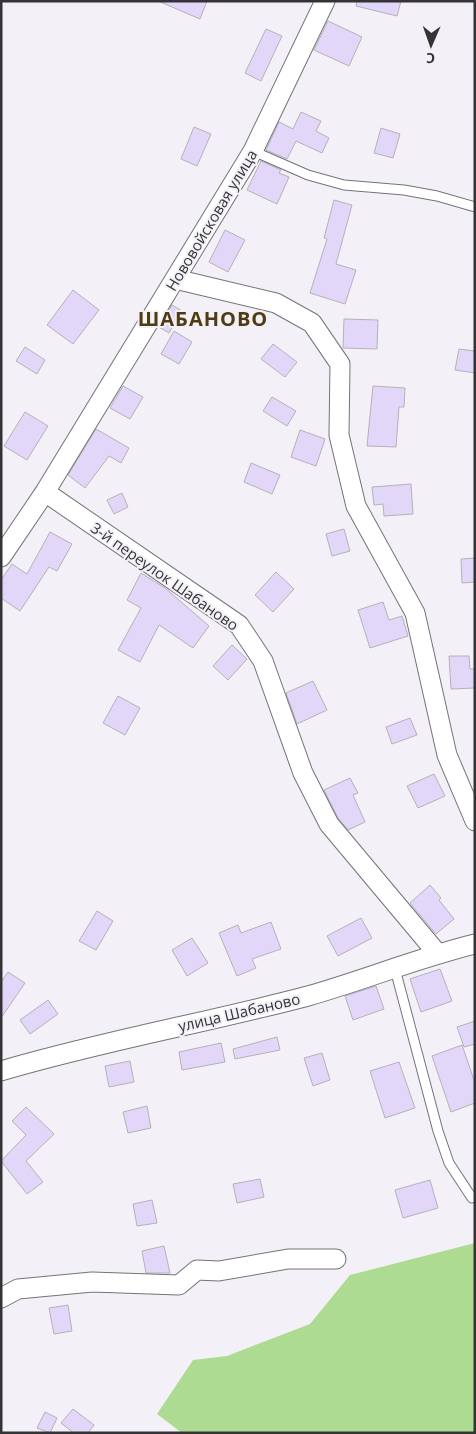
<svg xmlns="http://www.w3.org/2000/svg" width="476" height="1434" font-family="'Open Sans',sans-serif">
  <rect width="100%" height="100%" fill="#f3f1f7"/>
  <path fill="#addb92" d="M475,1243V1433H182L157,1414L193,1360L227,1356L310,1324L350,1275Z"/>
  <path fill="#e2d7f9" stroke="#b4b2b7" d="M158,1H207L200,19Z
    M357,1H401L397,16L356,6Z
    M328,21L362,37L349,66L314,50Z
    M266,29L282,36L261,81L245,73Z
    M301,112L321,121L316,131L329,138L322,153L296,141L287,159L266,150L279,122L293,129Z
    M194,127L211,134L197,166L181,159Z
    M381,128L400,134L393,158L374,153Z
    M261,161L281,170L279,173L289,177L277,204L247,190Z
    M334,200L352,205L336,264L356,270L345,304L310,293L327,239L324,238Z
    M225,230L245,240L228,272L209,262Z
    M73,290L99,310L73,344L47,325Z
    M172,305L182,311L169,333L159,327Z
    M344,319L378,320L377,349L343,348Z
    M174,331L192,342L179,364L161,354Z
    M273,344L297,362L285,377L261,359Z
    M25,347L45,360L37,374L16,361Z
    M459,349L475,351V373L455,370Z
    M123,386L143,397L130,419L110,408Z
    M373,386L405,388L404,407H399L396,447L367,446Z
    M272,397L296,411L287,426L263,411Z
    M25,412L48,426L27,460L4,446Z
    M96,429L129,448L121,463L109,456L85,488L68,475Z
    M300,430L325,439L316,466L291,457Z
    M251,463L280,475L272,494L244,482Z
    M411,484L413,514L384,516L383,504L374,505L372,487Z
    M122,493L128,507L114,514L107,500Z
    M344,529L350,551L332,556L326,534Z
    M50,532L72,544L57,571L49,567L20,611L1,598V580L12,564L27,574Z
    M475,558V582L462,583L461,559Z
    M276,572L294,589L273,612L255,595Z
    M141,573L165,588L209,626L193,648L159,625L140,662L118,650L141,608L127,600Z
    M383,602L389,620L402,616L408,636L370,648L358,610Z
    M232,645L247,659L228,680L213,666Z
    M449,656H469L470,669H475V688L451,689Z
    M313,681L327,710L297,724L286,693Z
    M118,696L140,708L125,735L103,723Z
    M410,718L417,735L392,744L386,727Z
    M434,774L445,796L418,808L407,786Z
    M350,778L358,793L353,795L365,822L348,830L338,818L324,790Z
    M430,885L441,898L439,900L454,919L436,934L410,903Z
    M97,911L113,921L96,950L79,941Z
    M361,918L372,938L338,956L327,936Z
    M271,922L281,949L252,959L256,968L237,976L219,933L238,925L241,933Z
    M192,938L208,963L187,976L172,950Z
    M440,969L452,1001L421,1012L410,979Z
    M8,972L25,983L1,1018V982Z
    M376,986L384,1009L353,1020L345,996Z
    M48,1000L58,1014L30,1034L20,1020Z
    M475,1021V1044L464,1047L457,1027Z
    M277,1037L280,1050L235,1059L233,1049Z
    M221,1043L225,1062L182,1070L179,1052Z
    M462,1045L475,1083V1103L451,1112L432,1056Z
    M322,1053L330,1080L313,1086L304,1058Z
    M130,1061L134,1082L109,1087L105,1066Z
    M399,1062L415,1108L385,1118L370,1071Z
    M147,1106L151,1128L128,1133L123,1112Z
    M26,1107L54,1134L26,1161L43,1182L27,1194L1,1161L26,1135L12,1121Z
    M260,1179L264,1197L237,1203L233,1184Z
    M430,1180L438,1208L403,1218L395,1190Z
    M152,1200L157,1223L137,1226L133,1204Z
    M164,1246L170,1273H146L142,1251Z
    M68,1305L72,1331L54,1334L49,1308Z
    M73,1409L94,1425L88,1433H74L61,1423Z
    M45,1412L57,1418L50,1433L37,1428Z"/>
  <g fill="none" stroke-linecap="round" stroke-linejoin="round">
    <defs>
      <path id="lane" d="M253,151L308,175L344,185L404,190L437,196L475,207
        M395,969L438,1131L449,1163L472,1198"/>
      <path id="street" d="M175,279L276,303L312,323L340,364L339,435L356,506L415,613L447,755L475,821
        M45,492L239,625L263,661L303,773L329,824L437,953
        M1,557L45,492L253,151L325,1
        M1,1071C102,1041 206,1023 308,996C364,980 418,958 475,944
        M1,1298L18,1289L92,1282L179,1285L197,1270L219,1271L288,1259H336"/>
    </defs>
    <use href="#lane" stroke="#747378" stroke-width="11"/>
    <use href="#street" stroke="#747378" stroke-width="21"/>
    <use href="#lane" stroke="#fff" stroke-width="9"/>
    <use href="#street" stroke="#fff" stroke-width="19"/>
  </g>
  <g text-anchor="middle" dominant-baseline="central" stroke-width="4" stroke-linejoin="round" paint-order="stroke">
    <g font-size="15" fill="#343335" stroke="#f3f1f7">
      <text transform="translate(211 220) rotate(-59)">Нововойсковая улица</text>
      <text transform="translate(165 576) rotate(35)">3-й переулок Шабаново</text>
      <text transform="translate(239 1012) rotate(-13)">улица Шабаново</text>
    </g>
    <g font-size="20" font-weight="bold" letter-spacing="1" fill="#4e3c15" stroke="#f3f1f7">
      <text x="203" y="318">ШАБАНОВО</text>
    </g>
  </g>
  <rect width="476" height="1434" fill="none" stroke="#343335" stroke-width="5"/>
  <g transform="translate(431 45) rotate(182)" stroke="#f3f1f7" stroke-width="4" paint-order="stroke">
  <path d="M0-4L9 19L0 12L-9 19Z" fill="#343335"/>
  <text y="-8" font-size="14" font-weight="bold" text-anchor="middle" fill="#343335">С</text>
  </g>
</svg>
